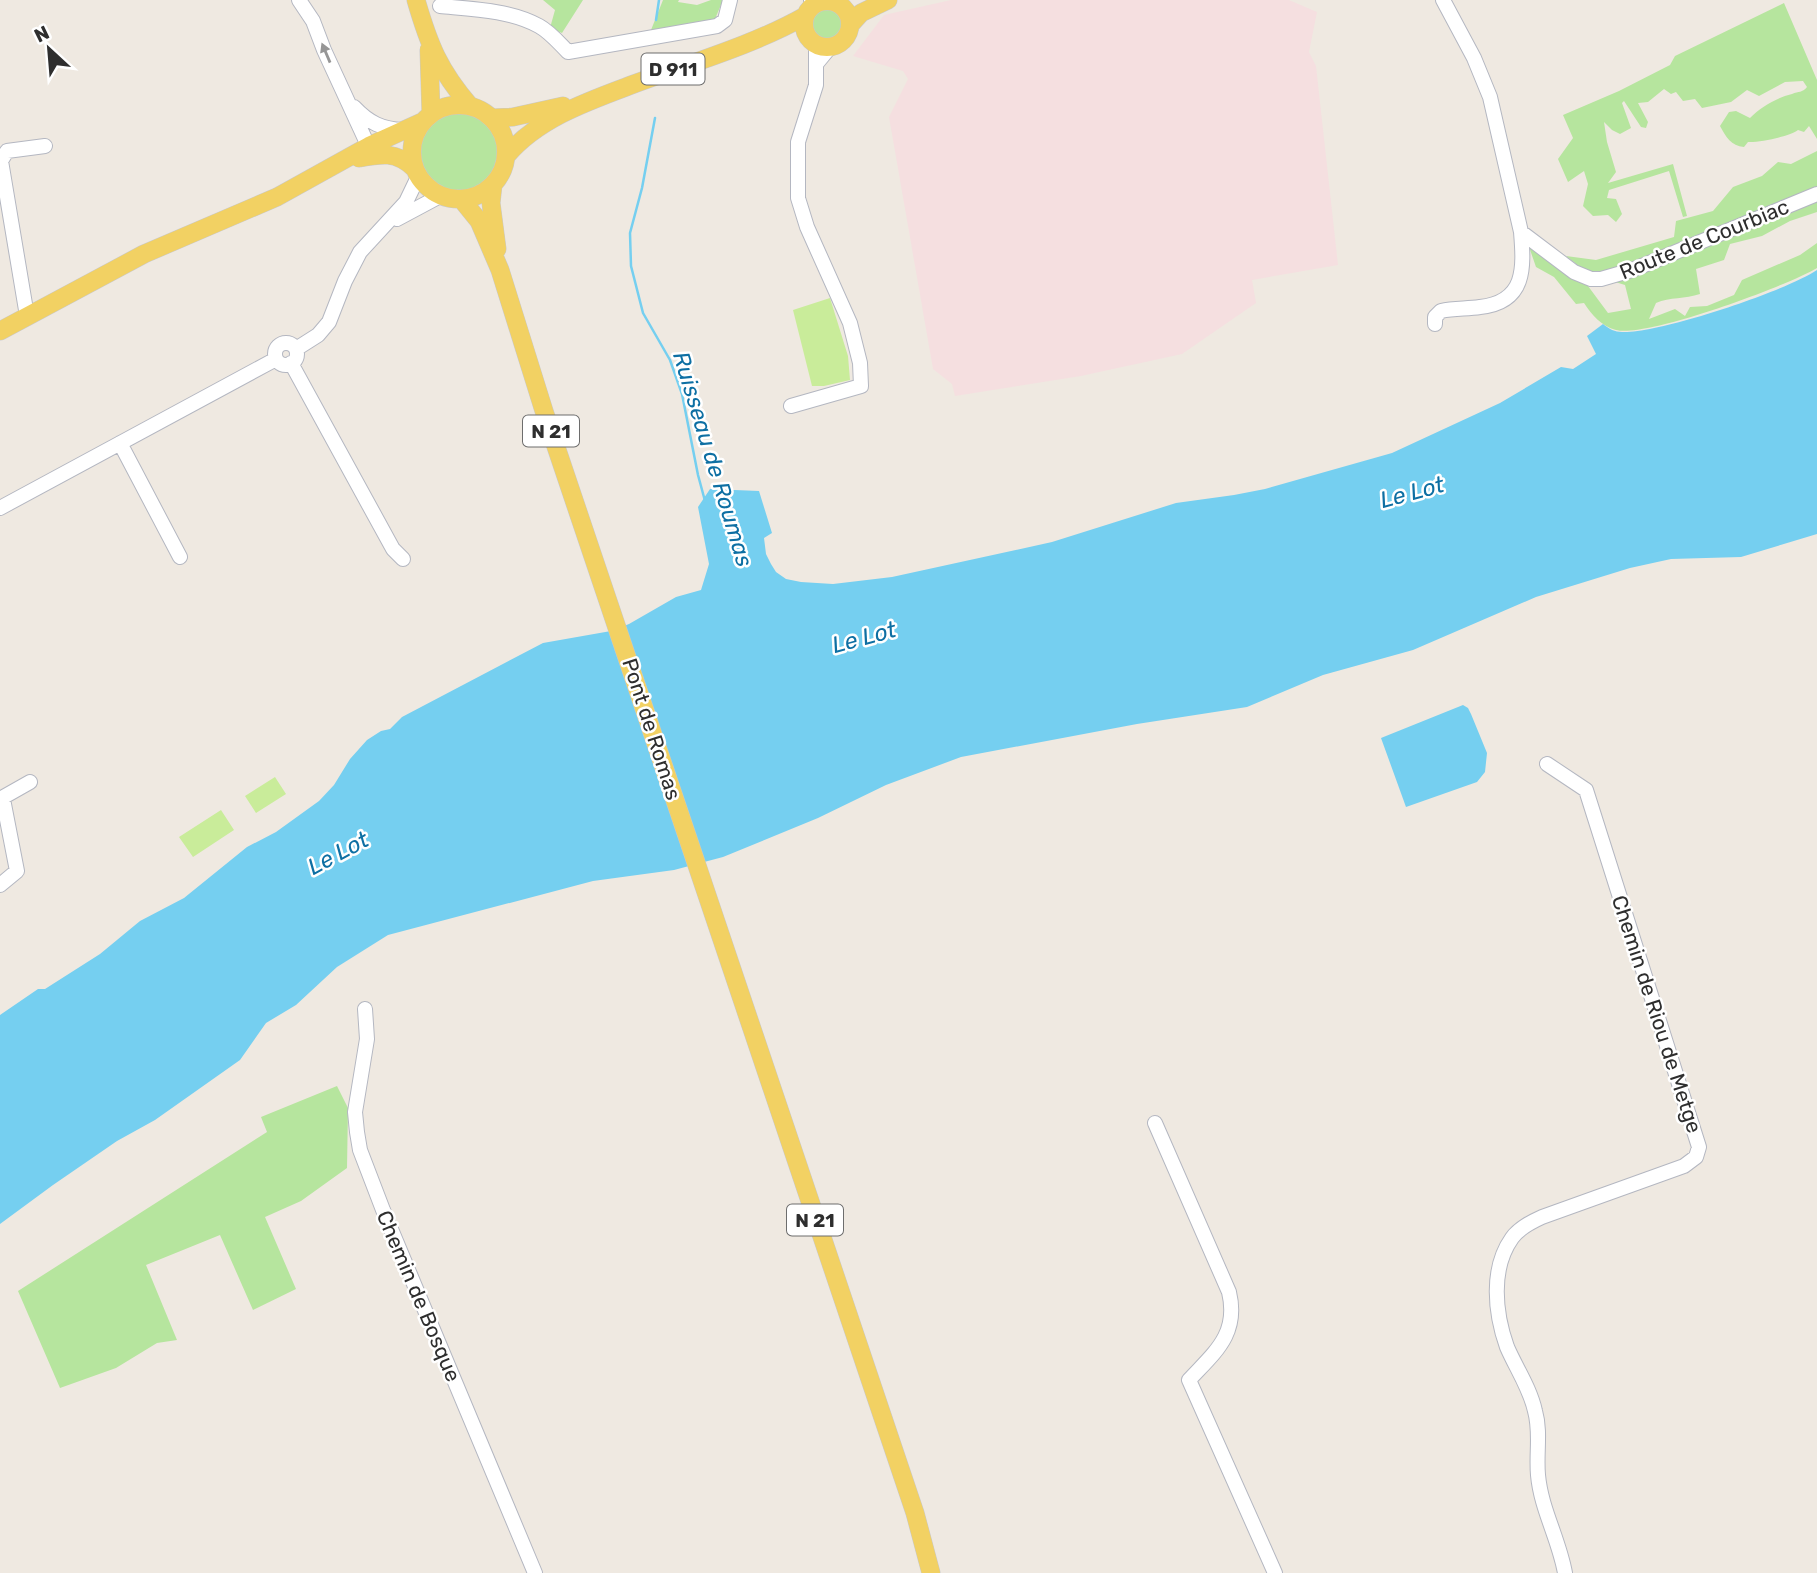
<svg xmlns="http://www.w3.org/2000/svg" width="1817" height="1573" font-family="Rubik,sans-serif">
  <rect width="100%" height="100%" fill="#efe9e1"/>
  <path fill="#f5dfe0" d="M951,0H1289L1317,12L1309,52L1316,66L1338,265L1252,280L1256,303L1182,354L1081,376L955,396L952,384L933,369L889,117L908,79L903,71L853,56L884,15Z"/>
  <path fill="#b6e59e" d="M543,0H583L562,33L550,28L555,10Z
    M663,0H679L678,2L697,5L711,0H723L715,19L651,30Z
    M1784,3L1817,80V139L1809,126L1804,132L1798,130C1791,136 1758,143 1748,142L1744,147C1731,146 1726,137 1720,126L1729,112L1736,111L1750,118C1761,107 1776,98 1792,94C1799,91 1802,93 1807,87L1803,81L1785,82L1759,96L1747,90L1731,102L1702,108L1695,99L1683,101L1676,92L1671,94L1664,89L1648,102L1638,103L1648,122L1646,128L1641,127L1624,101L1622,103L1631,128L1620,134L1612,130L1604,122L1607,142L1616,172L1608,183L1673,164L1687,216L1683,217L1669,171L1609,190L1607,198L1616,199L1622,214L1616,222L1608,215L1593,216L1583,206L1588,184L1584,171L1568,182L1558,159L1573,138L1563,115L1619,91L1670,65L1675,56Z
    M810 25a17 17 0 1 1 34 0a17 17 0 1 1-34 0Z
    M420 151a40 40 0 1 1 80 0a40 40 0 1 1-80 0Z
    M1817,151V212L1790,221L1762,236L1730,244L1724,260L1696,269L1700,294C1685,299 1670,297 1656,303L1649,319L1675,309L1685,316L1690,307L1707,306L1734,295L1742,280L1800,255L1817,243V268C1787,286 1647,338 1616,330C1601,326 1592,315 1584,303L1576,304L1554,277L1536,267L1527,241L1588,286L1608,313L1631,309L1625,285L1589,274L1566,256L1596,260L1674,237L1676,221L1713,211L1733,187L1762,176L1778,162L1791,164Z
    M337,1086L348,1108L347,1168L301,1201L265,1217L296,1289L253,1310L220,1235L146,1265L177,1340L157,1343L116,1368L60,1388L18,1291L267,1132L261,1117Z"/>
  <path fill="#c9ec9a" d="M830,298L848,356L850,380L824,386H812L793,310Z
    M275,777L286,794L256,813L245,796Z
    M221,810L234,830L193,857L179,837Z"/>
  <path fill="#75cff0" d="M1817,270V534L1741,557L1671,559L1630,568L1536,597L1413,650L1323,675L1247,707L1137,724L961,757L886,785L818,818L723,857L674,870L593,881L388,935L337,967L296,1005L266,1023L240,1060L155,1120L117,1141L53,1185L0,1224V1015L38,989H45L100,954L140,921L184,898L247,847L276,832L319,801L334,785L350,759L367,740L381,731L390,729L402,717L543,643L611,631L629,624L676,597L701,590L709,564L698,507L710,489L759,491L772,533L764,538L766,554L771,564L776,572L786,579L801,582L833,584L892,577L1052,542L1176,503L1234,495L1265,489L1392,453L1500,403L1561,367L1573,369L1596,354L1587,336L1603,324C1609,329 1615,332 1622,332C1658,334 1786,291 1817,270Z
    M1463,705L1468,708L1471,714L1487,753L1485,772L1477,782L1406,807L1381,738Z"/>
  <g fill="none" stroke-linecap="round" stroke-linejoin="round">
    <path stroke="#75cff0" stroke-width="2.5" d="M656,20L659,0
      M655,118L642,188L630,233L631,266L643,313L670,360L682,394L698,475L705,501"/>
    <defs>
      <path id="minor" d="M299,0L313,21L324,50L372,154
        M811,0V8
        M829,0L830,1
        M1443,0L1474,58L1490,97L1521,232L1574,272L1591,279H1601L1632,270L1817,194
        M440,6C472,9 510,10 539,26C550,32 559,43 568,52L717,26L725,20L730,0
        M817,63L831,46
        M354,107C369,123 382,129 403,130
        M397,219L440,196
        M27,316L1,161L7,151L45,146
        M1435,324V317L1441,311C1454,308 1467,309 1480,307C1526,302 1524,268 1521,232
        M275 354a11 11 0 1 1 22 0a11 11 0 1 1-22 0Z
        M296,349L318,335L329,322L345,281L360,252L406,202L418,177
        M291,363L393,549L403,559
        M791,406L861,386L860,363L850,323L807,227L798,198V142L816,85V44
        M120,443L180,557
        M0,508L276,359
        M1547,764L1586,790L1699,1147L1696,1157L1684,1166L1542,1217C1531,1222 1519,1228 1512,1238C1490,1269 1495,1313 1507,1347C1516,1368 1530,1388 1535,1411C1541,1432 1536,1453 1538,1475C1541,1509 1559,1539 1565,1573
        M0,799L30,782
        M0,885L17,871L3,799
        M365,1009L367,1039L355,1112L357,1132L360,1150L383,1210L535,1573
        M1155,1123L1229,1292C1239,1334 1215,1352 1189,1380L1275,1573"/>
      <path id="major" d="M416,0C429,45 439,70 470,106
        M804 24a23 23 0 1 1 46 0a23 23 0 1 1-46 0Z
        M850,25L861,13L888,0
        M429,50L431,114
        M412 152a47 47 0 1 1 94 0a47 47 0 1 1-94 0Z
        M492,118L513,117L563,106
        M507,155C537,120 583,103 626,87C684,65 752,46 805,16
        M359,158C381,154 396,151 414,168
        M493,185L491,203L497,249
        M462,200L479,221L500,270L544,411L915,1513L931,1573
        M0,331L144,254L277,197L369,146L422,122"/>
    </defs>
    <use href="#minor" stroke="#b4b7c1" stroke-width="16"/>
    <use href="#major" stroke="#c9c9c9" stroke-width="19"/>
    <use href="#minor" stroke="#fff" stroke-width="14"/>
    <use href="#major" stroke="#f2d163" stroke-width="18"/>
  </g>
  <defs><path id="oneway-solid" d="M-6-.8H1V-3.2L6.5 0L1 3.2V.8H-6Z" transform="scale(1.75)"/></defs>
  <use fill="#969696" href="#oneway-solid" transform="translate(326 53) rotate(-113)"/>
  <g text-anchor="middle" dominant-baseline="central" stroke-width="5" stroke-linejoin="round" paint-order="stroke">
    <g fill="#fff" stroke="#6d6d6d" stroke-width="2">
      <rect x="641.5" y="53.5" width="63" height="31" rx="5"/>
      <rect x="523" y="415.5" width="56" height="31" rx="5"/>
      <rect x="787" y="1204.5" width="56" height="31" rx="5"/>
    </g>
    <g font-size="19" font-weight="bold" fill="#2e2e2e">
      <text x="673" y="69">D 911</text>
      <text x="551" y="431">N 21</text>
      <text x="815" y="1220">N 21</text>
    </g>
    <g font-size="21" fill="#2e2e2e" stroke="#fff">
      <text transform="translate(1704 239) rotate(-22)">Route de Courbiac</text>
      <text transform="translate(652 729) rotate(72)">Pont de Romas</text>
      <text transform="translate(1657 1014) rotate(72)">Chemin de Riou de Metge</text>
      <text transform="translate(419 1296) rotate(67)">Chemin de Bosque</text>
    </g>
    <g font-size="23" font-style="italic" fill="#0d6fa3" stroke="#fff">
      <text transform="translate(713 459) rotate(73)">Ruisseau de Roumas</text>
      <text transform="translate(1412 492) rotate(-15)">Le Lot</text>
      <text transform="translate(864 637) rotate(-15)">Le Lot</text>
      <text transform="translate(338 853) rotate(-28)">Le Lot</text>
    </g>
  </g>
  <g transform="translate(49 49) rotate(334)" stroke="#ffffff" stroke-width="5" paint-order="stroke">
  <path d="M0-5L12 26L0 18L-12 26Z" fill="#2e2e2e"/>
  <text y="-10" font-size="19" font-weight="bold" text-anchor="middle" fill="#2e2e2e">N</text>
  </g>
</svg>
